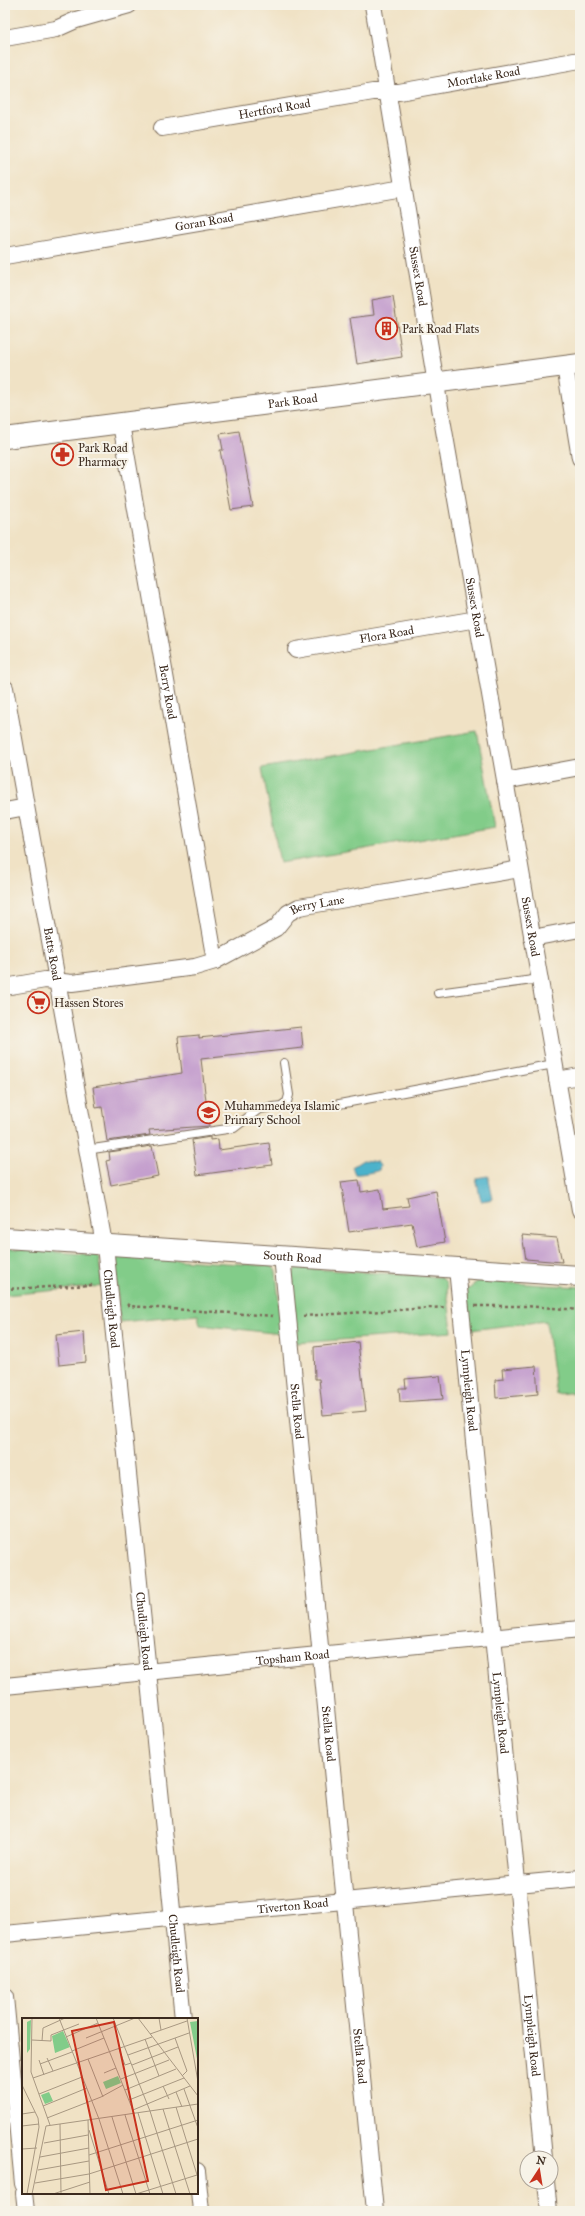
<svg xmlns="http://www.w3.org/2000/svg" width="585" height="2216" font-family="'IM FELL Great Primer',serif">
  <rect width="100%" height="100%" fill="#f7f3e8"/>
  <filter id="ink" filterUnits="userSpaceOnUse"><feTurbulence type="fractalNoise" baseFrequency=".025" numOctaves="2"/><feDisplacementMap in="SourceGraphic" scale="8" xChannelSelector="R" yChannelSelector="G"/><feConvolveMatrix kernelMatrix="1 2 1 2 8 2 1 2 1" color-interpolation-filters="sRGB"/></filter>
  <filter id="wash" filterUnits="userSpaceOnUse"><feTurbulence type="fractalNoise" baseFrequency=".012" numOctaves="4" result="noise"/><feDisplacementMap in="SourceGraphic" scale="16" xChannelSelector="R" yChannelSelector="G"/><feGaussianBlur stdDeviation="0.9" result="paint"/><feColorMatrix in="noise" values="0 0 0 0 0 0 0 0 0 0 0 0 0 0 0 0 0 1.4 0 .05"/><feComposite in="paint" operator="in"/></filter>
  <g filter="url(#wash)">
    <rect width="100%" height="100%" fill="#f0e2c5"/>
    <path fill="#82cc89" stroke="#5e7b54" d="M477,731L495,827L280,863L262,768Z
      M5,1248L96,1255L99,1259L102,1286L5,1295Z
      M117,1256L272,1266L276,1271L282,1334L200,1325L198,1315L120,1322L115,1263Z
      M297,1268L440,1277L446,1282L452,1332L296,1343L292,1279L293,1273Z
      M478,1281L580,1287V1392L556,1394L546,1321L470,1330L466,1288L469,1289Z"/>
    <path fill="#4cb2cb" stroke="#446e74" d="M363,1160L377,1162L380,1166L379,1170C376,1172 357,1175 355,1174L352,1167Z
      M488,1176L493,1199L481,1201L476,1178Z"/>
    <g id="blocks">
      <path fill="#c49fce" d="M393,296L402,357L357,364L350,318L374,315L372,300Z
        M239,431L253,507L231,510L220,450H223L220,434Z
        M301,1027L303,1048L201,1059L209,1126L149,1130L150,1135L107,1141L102,1107L96,1108L93,1087L182,1073L178,1037L199,1035V1038Z
        M210,1137V1140L218,1139L219,1150L269,1143L272,1165L197,1175L192,1140Z
        M152,1146L158,1176L111,1185L106,1161L110,1160L109,1152Z
        M359,1180L361,1192L380,1189L383,1209L409,1206L407,1197L436,1191L445,1242L417,1247L412,1223L349,1232L341,1182Z
        M522,1235L557,1238L562,1262L526,1259Z
        M84,1332L86,1362L59,1365L56,1335Z
        M358,1342L366,1411L323,1415L319,1379H315L314,1347Z
        M536,1366L538,1394L496,1398L495,1380L503,1379L502,1369Z
        M440,1376L443,1399L400,1402L399,1388H406L405,1379Z"/>
    </g>
  </g>
  <g filter="url(#ink)">
    <use href="#blocks" fill-opacity="0" stroke="#7a6a58" stroke-width="1"/>
    <g fill="none" stroke-linecap="round" stroke-linejoin="round">
      <defs>
        <path id="service" d="M438,993L540,979
          M334,1105L554,1064
          M86,1150L234,1128L259,1109L281,1106L287,1102L289,1095L284,1063"/>
        <g id="minor">
          <path id="s1" d="M373,5L438,396L580,1210"/>
          <path d="M5,38L56,29L76,20L129,5"/>
          <path id="s2" d="M162,128L373,92H399L580,60"/>
          <path id="s3" d="M5,256L403,188"/>
          <path d="M565,366L580,458"/>
          <path id="s4" d="M121,424L215,961"/>
          <path id="s5" d="M296,650L477,619"/>
          <path id="s6" d="M5,688L106,1255L183,2019"/>
          <path d="M505,781L580,767"/>
          <path d="M5,811L26,807"/>
          <path d="M532,938L580,929"/>
          <path id="s7" d="M5,987L45,980L72,983L195,967L215,961L276,928L288,913L299,907L520,869"/>
          <path d="M557,1080L580,1076"/>
          <path id="s8" d="M282,1256L375,2211"/>
          <path id="s9" d="M457,1268L544,2158"/>
          <path id="s10" d="M5,1686L580,1629"/>
          <path id="s11" d="M5,1934L580,1878"/>
          <path d="M5,1997L23,2184"/>
          <path d="M197,2171L201,2211"/>
          <path d="M546,2182L549,2211"/>
          <path d="M24,2193L26,2211"/>
        </g>
        <g id="tertiary">
          <path id="s12" d="M5,438L580,364"/>
          <path id="s13" d="M5,1238L580,1276"/>
        </g>
      </defs>
      <use href="#service" stroke="#7a6a58" stroke-width="10"/>
      <use href="#minor" stroke="#7a6a58" stroke-width="18"/>
      <use href="#tertiary" stroke="#7a6a58" stroke-width="22"/>
      <path stroke="#7a6a58" stroke-width="2.5" stroke-dasharray="3 3" stroke-linecap="butt" d="M5,1289L94,1285
        M127,1304L129,1306L273,1316
        M475,1306H526L580,1310
        M303,1316L446,1307"/>
      <use href="#service" stroke="#fff" stroke-width="8"/>
      <use href="#minor" stroke="#fff" stroke-width="16"/>
      <use href="#tertiary" stroke="#fff" stroke-width="20"/>
    </g>
  </g>
  <defs>
    <symbol id="building-ring" viewBox="-11 -11 22 22"><circle r="9.5" fill="#f7f3e8" stroke="#c8321e" stroke-width="1.5"/><path d="M-4-6H4V6H1V3H-1V6H-4ZM-2.5-4.3h1.7v1.8h-1.7ZM.8-4.3h1.7v1.8H.8ZM-2.5-1h1.7V.8h-1.7ZM.8-1h1.7V.8H.8Z" fill="#c8321e"/></symbol>
    <symbol id="pharmacy-ring" viewBox="-11 -11 22 22"><circle r="9.5" fill="#f7f3e8" stroke="#c8321e" stroke-width="1.5"/><path d="M-2-6h4v4h4v4h-4v4h-4v-4h-4v-4h4Z" fill="#c8321e"/></symbol>
    <symbol id="supermarket-ring" viewBox="-11 -11 22 22"><circle r="9.5" fill="#f7f3e8" stroke="#c8321e" stroke-width="1.5"/><path d="M-6-5.5h2.5l.6 2H6L4.5 2H-2.5L-4.4-4H-6ZM-1.5 3.2a1.3 1.3 0 1 0 .1 0ZM3 3.2a1.3 1.3 0 1 0 .1 0Z" fill="#c8321e"/></symbol>
    <symbol id="school-ring" viewBox="-11 -11 22 22"><circle r="9.5" fill="#f7f3e8" stroke="#c8321e" stroke-width="1.5"/><path d="M0-5L7-2L0 1L-7-2ZM-4 1L0 2.5L4 1V4Q0 6-4 4Z" fill="#c8321e"/></symbol>
  </defs>
  <g fill-rule="evenodd">
    <use href="#building-ring" x="374" y="316" width="25" height="25"/>
    <use href="#pharmacy-ring" x="50" y="442" width="25" height="25"/>
    <use href="#supermarket-ring" x="26" y="990" width="25" height="25"/>
    <use href="#school-ring" x="196" y="1100" width="25" height="25"/>
  </g>
  <g text-anchor="middle" dominant-baseline="central" stroke-width="4" stroke-linejoin="round" paint-order="stroke">
    <g font-size="12" fill="#3b2a1e" stroke="#f7f3e8">
      <text stroke="none"><textPath href="#s2" startOffset="326">Mortlake Road</textPath></text>
      <text stroke="none"><textPath href="#s2" startOffset="114">Hertford Road</textPath></text>
      <text stroke="none"><textPath href="#s3" startOffset="202">Goran Road</textPath></text>
      <text stroke="none"><textPath href="#s1" startOffset="275">Sussex Road</textPath></text>
      <text stroke="none"><textPath href="#s12" startOffset="290">Park Road</textPath></text>
      <text stroke="none"><textPath href="#s1" startOffset="611">Sussex Road</textPath></text>
      <text stroke="none"><textPath href="#s5" startOffset="92">Flora Road</textPath></text>
      <text stroke="none"><textPath href="#s4" startOffset="272">Berry Road</textPath></text>
      <text stroke="none"><textPath href="#s7" startOffset="332">Berry Lane</textPath></text>
      <text stroke="none"><textPath href="#s1" startOffset="935">Sussex Road</textPath></text>
      <text stroke="none"><textPath href="#s6" startOffset="270">Batts Road</textPath></text>
      <text stroke="none"><textPath href="#s13" startOffset="288">South Road</textPath></text>
      <text stroke="none"><textPath href="#s6" startOffset="630">Chudleigh Road</textPath></text>
      <text stroke="none"><textPath href="#s9" startOffset="123">Lympleigh Road</textPath></text>
      <text stroke="none"><textPath href="#s8" startOffset="156">Stella Road</textPath></text>
      <text stroke="none"><textPath href="#s6" startOffset="954">Chudleigh Road</textPath></text>
      <text stroke="none"><textPath href="#s10" startOffset="289">Topsham Road</textPath></text>
      <text stroke="none"><textPath href="#s9" startOffset="447">Lympleigh Road</textPath></text>
      <text stroke="none"><textPath href="#s8" startOffset="480">Stella Road</textPath></text>
      <text stroke="none"><textPath href="#s11" startOffset="289">Tiverton Road</textPath></text>
      <text stroke="none"><textPath href="#s6" startOffset="1278">Chudleigh Road</textPath></text>
      <text stroke="none"><textPath href="#s9" startOffset="771">Lympleigh Road</textPath></text>
      <text stroke="none"><textPath href="#s8" startOffset="804">Stella Road</textPath></text>
    </g>
    <g font-size="12" fill="#3b2a1e" stroke="#f7f3e8" text-anchor="start">
      <text x="402" y="329">Park Road Flats</text>
      <text x="78" y="448">Park Road<tspan x="78" dy="14">Pharmacy</tspan></text>
      <text x="54" y="1003">Hassen Stores</text>
      <text x="224" y="1106">Muhammedeya Islamic<tspan x="224" dy="14">Primary School</tspan></text>
    </g>
  </g>
  <g transform="translate(22 2018)">
    <rect width="176" height="176" fill="#f0e2c5"/>
    <path d="M9,2L8,31L5,35V4ZM176,3V46L168,4ZM41,13L48,29L33,35L30,18ZM96,58L99,65L84,71L81,64ZM27,74L31,83L23,86L19,77Z" fill="#82cc89"/>
    <path fill="none" stroke="#a89882" stroke-width="1" d="M10,0L9,54L28,107M37,0L77,101L101,176M74,0L112,95M91,0L128,93L154,176M116,0L176,78M137,0L139,12M165,0L176,64M128,16L165,3M44,19L76,5M64,20L113,0M153,20L165,53L160,58M123,21L137,58M10,22L29,23V17L57,6M20,23L21,10L43,0M97,31L103,47L109,45M50,33L82,20M106,37L167,15M25,40L31,53M66,41L81,79M17,42L22,57M18,46L50,34M110,47L156,29M82,55L94,50M11,60L130,19M99,61L147,42M0,67L16,100L17,109L5,176M141,68L147,81M162,71L176,110M103,72L154,51M154,74L160,89M17,76L60,59M107,82L162,60M21,88L65,70M154,89L176,160M141,91L168,176M111,92L168,68M116,95L141,176M0,96L13,94M103,97L128,176M90,99L114,176M25,100L79,79L101,67M66,102L68,176M38,106L39,176M0,108L17,106M24,108L176,86M67,112L87,176M22,125L66,117M0,131L15,130M67,137L176,102M18,139L67,130M16,152L67,143M13,165L67,156L176,121M10,176L24,108M31,176L68,164M114,176L175,157"/>
    <path fill="#c8321e" fill-opacity="0.15" stroke="#c8321e" stroke-width="2" d="M92,4L126,163L84,172L50,13Z"/>
    <rect width="176" height="176" fill="none" stroke="#3b2a1e" stroke-width="2"/>
  </g>
  <rect width="585" height="2216" fill="none" stroke="#f7f3e8" stroke-width="20"/>
  <g transform="translate(539 2170) rotate(12)"><circle r="19" fill="#f7f3e8" stroke="#aca397"/>
  <path d="M0-3L7 15L0 10L-7 15Z" fill="#c8321e"/>
  <text y="-6" font-size="11" font-weight="bold" text-anchor="middle" fill="#3b2a1e">N</text>
  </g>
</svg>
